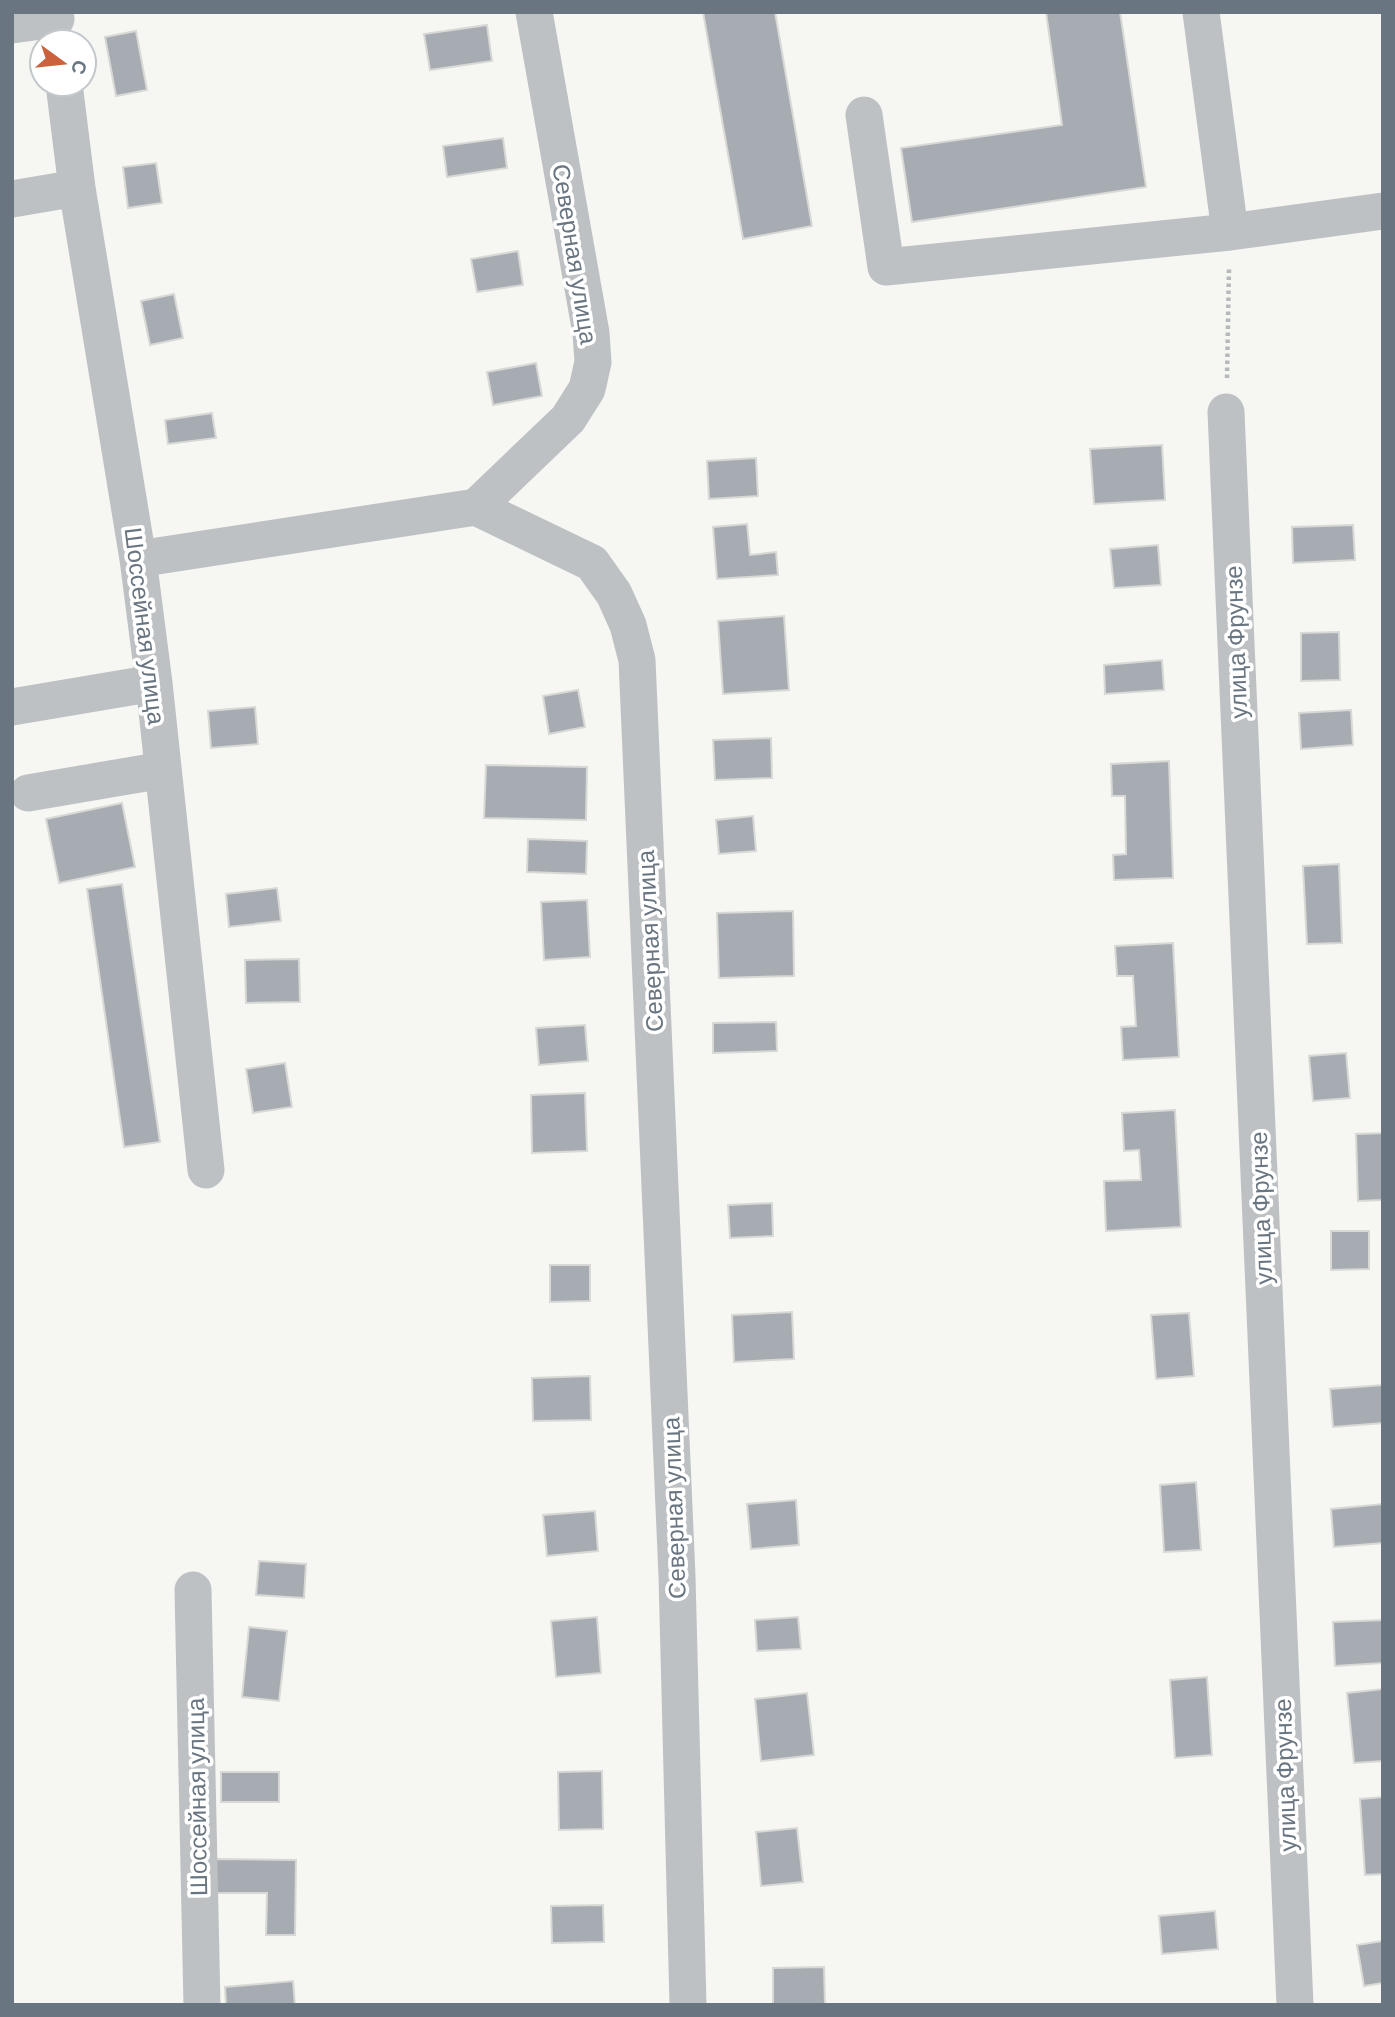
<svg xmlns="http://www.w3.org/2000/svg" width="1395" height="2017" font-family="Helvetica,sans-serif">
  <rect width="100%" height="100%" fill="#f6f6f3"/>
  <path fill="#a6acb1" stroke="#d8d8d6" stroke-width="2" d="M703,12H775L812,226L743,239Z
    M1046,12H1120L1146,187L912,222L901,148L1062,125Z
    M487,25L492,61L430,70L424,34Z
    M136,31L147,90L116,96L105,37Z
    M503,138L507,168L447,177L443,146Z
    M156,163L162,203L128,208L123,167Z
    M518,251L523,285L477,292L471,259Z
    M174,294L183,338L150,345L141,301Z
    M536,363L542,396L493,405L487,372Z
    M212,413L216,438L168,444L165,420Z
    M1162,445L1165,500L1094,504L1090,449Z
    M756,458L758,496L709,499L707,461Z
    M747,524L750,555L776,552L778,575L717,579L713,527Z
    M1353,525L1355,560L1293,563L1292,527Z
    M1158,545L1161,585L1114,588L1110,549Z
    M784,616L789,690L723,694L718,621Z
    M1339,632L1340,680L1301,681V633Z
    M1162,660L1164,690L1105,694L1104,665Z
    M578,690L585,727L549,734L543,696Z
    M255,707L258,744L211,748L208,711Z
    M1351,710L1353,745L1301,749L1299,713Z
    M771,738L772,778L715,780L713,740Z
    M1169,761L1173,878L1114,880L1113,855L1126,854L1125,796H1112L1111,764Z
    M486,765L587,767L586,820L484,818Z
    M122,803L135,867L59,883L46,819Z
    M753,816L756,851L719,854L716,820Z
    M528,839L587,841L586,874L527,872Z
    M1339,864L1342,943L1307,944L1303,866Z
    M122,884L160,1142L124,1147L87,889Z
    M277,888L281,921L229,927L226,894Z
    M587,900L590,957L544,960L541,902Z
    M793,911L794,976L719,978L717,913Z
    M1173,943L1179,1057L1123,1060L1121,1027L1136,1026L1133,976H1117L1115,946Z
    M299,959L300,1002L246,1003L245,960Z
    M776,1022L777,1051L713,1053V1023Z
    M585,1025L588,1061L539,1065L536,1028Z
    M1346,1053L1350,1098L1313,1101L1309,1056Z
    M285,1063L292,1107L253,1113L246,1069Z
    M585,1093L587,1151L532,1153L531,1095Z
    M1175,1110L1181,1227L1106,1231L1104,1181L1141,1180L1139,1150L1124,1151L1122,1113Z
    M1383,1133V1200L1358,1201L1356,1134Z
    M772,1203L773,1236L730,1238L728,1205Z
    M1331,1231H1369V1269L1331,1270Z
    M550,1265H590V1301L550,1302Z
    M792,1312L794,1359L734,1362L732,1315Z
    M1189,1313L1194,1376L1156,1379L1151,1315Z
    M590,1376L591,1420L533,1421L532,1378Z
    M1383,1385V1423L1333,1427L1330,1389Z
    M1196,1482L1201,1550L1164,1552L1160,1485Z
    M796,1500L799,1545L751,1549L747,1504Z
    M1383,1504V1543L1334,1547L1331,1509Z
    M595,1511L598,1551L547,1556L543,1515Z
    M259,1561L306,1564L304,1598L256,1595Z
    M597,1617L601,1673L556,1677L551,1621Z
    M798,1617L801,1649L757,1651L755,1620Z
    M1383,1620V1663L1335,1666L1333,1622Z
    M249,1627L287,1631L279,1701L242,1697Z
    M1207,1677L1212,1755L1175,1758L1170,1680Z
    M1383,1689V1761L1354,1763L1347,1693Z
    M807,1693L814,1755L761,1761L755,1699Z
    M602,1771L603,1829L559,1830L558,1772Z
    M221,1772H279V1802H221Z
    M1383,1797V1874L1365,1875L1360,1799Z
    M797,1828L803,1882L761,1886L756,1832Z
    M213,1859L296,1860L295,1935H266L267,1893H213Z
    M603,1905L604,1942L552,1943L551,1906Z
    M1215,1911L1218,1949L1162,1954L1159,1916Z
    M1383,1941V1983L1364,1986L1357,1945Z
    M824,1967L825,2005H773V1968Z
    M293,1981L295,2005H226L225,1987Z"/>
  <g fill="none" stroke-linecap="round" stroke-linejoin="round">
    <path stroke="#b6b9bb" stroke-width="4.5" stroke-dasharray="3.5 3.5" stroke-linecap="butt" d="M1227,378L1229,268"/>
    <path stroke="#bec1c4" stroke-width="37" d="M1201,12L1230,232
      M12,25L56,19
      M64,84L77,188L138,559L154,683L206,1170
      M864,115L886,267L1230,232L1383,211
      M12,199L77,188
      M1226,412L1295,2005
      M476,507L592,563L614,594L628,625L637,660L677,1576L688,2005
      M476,507L568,419L587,389L593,362L591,333L534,12
      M138,559L476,507
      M12,707L154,683
      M28,793L163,770
      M193,1590L202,2005"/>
  </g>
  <g text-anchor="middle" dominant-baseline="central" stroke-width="7" stroke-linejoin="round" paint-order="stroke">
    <g font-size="24" fill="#697580" stroke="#fff">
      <text transform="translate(575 254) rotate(81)">Северная улица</text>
      <text transform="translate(145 626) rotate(83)">Шоссейная улица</text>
      <text transform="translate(1236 642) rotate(-92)">улица Фрунзе</text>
      <text transform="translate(650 941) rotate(-93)">Северная улица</text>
      <text transform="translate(1261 1208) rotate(-92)">улица Фрунзе</text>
      <text transform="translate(674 1508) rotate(-92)">Северная улица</text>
      <text transform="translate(1285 1775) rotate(-92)">улица Фрунзе</text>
      <text transform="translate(197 1797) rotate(-91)">Шоссейная улица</text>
    </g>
  </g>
  <rect width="1395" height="2017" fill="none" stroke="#697580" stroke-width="28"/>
  <g transform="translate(63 63) rotate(105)"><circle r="33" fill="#ffffff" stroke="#c3c8cc" stroke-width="2"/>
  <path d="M0-5L12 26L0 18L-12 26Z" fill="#cc623d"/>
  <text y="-10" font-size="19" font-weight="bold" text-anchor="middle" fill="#697580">С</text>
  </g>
</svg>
